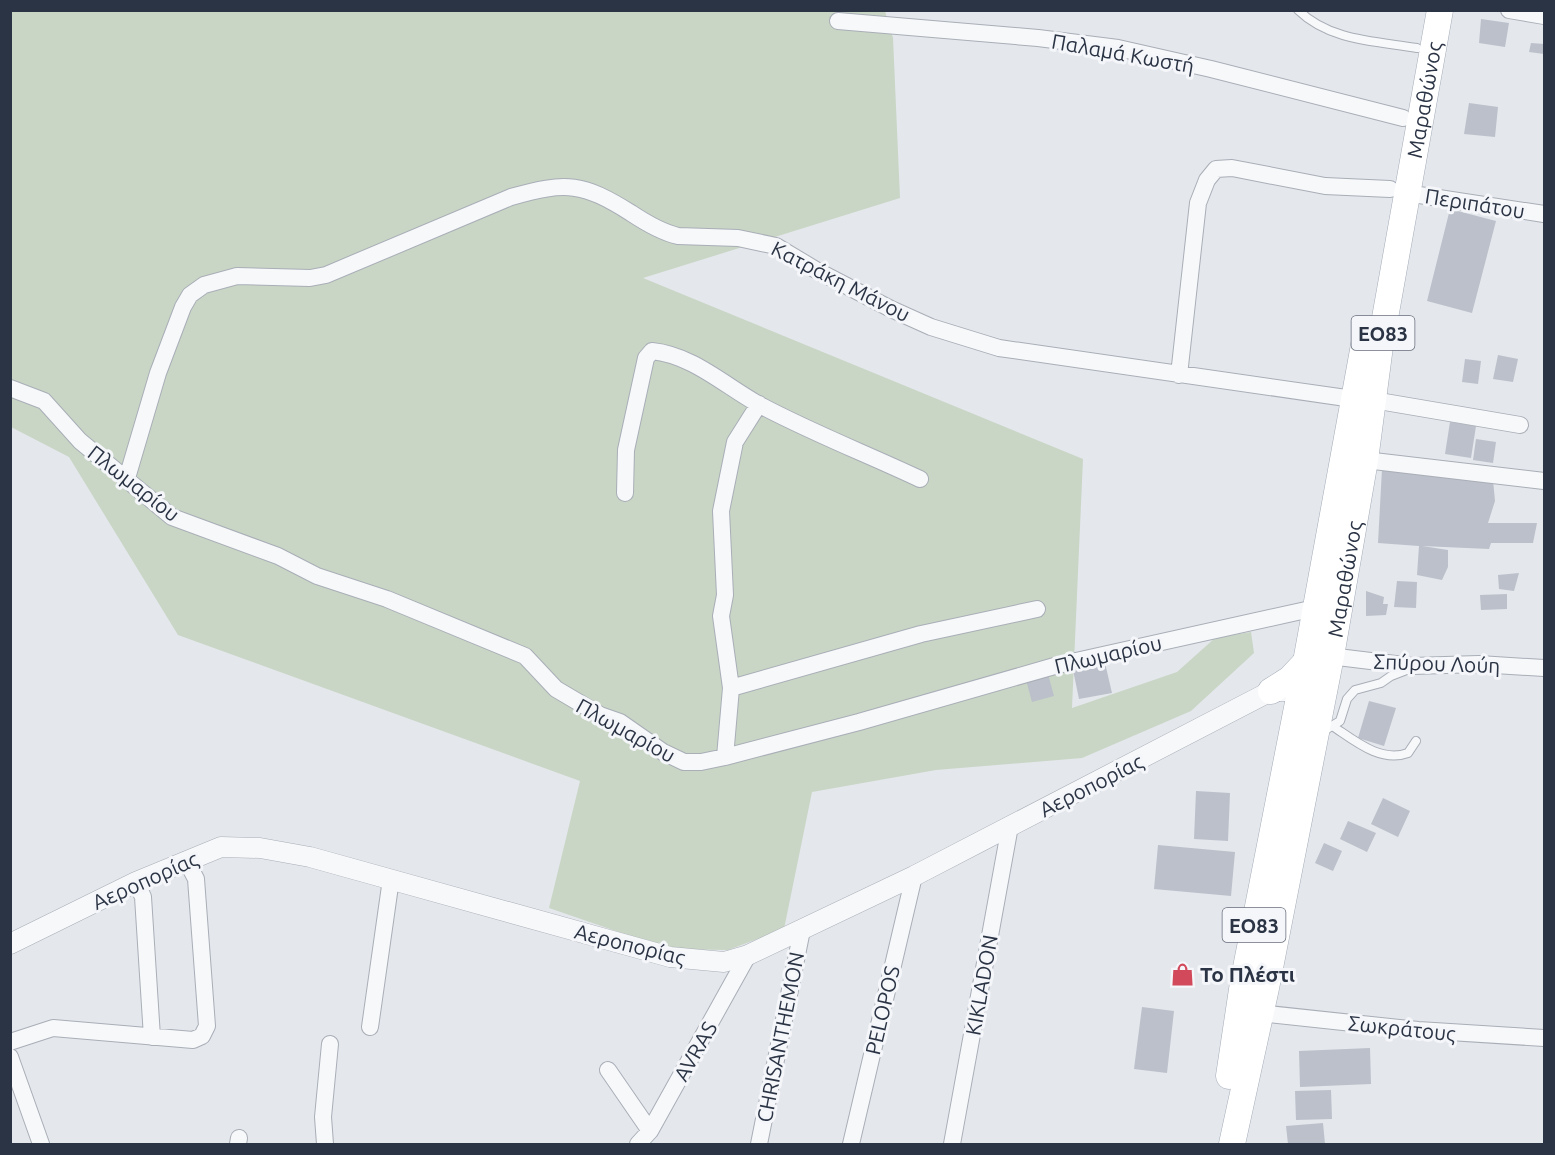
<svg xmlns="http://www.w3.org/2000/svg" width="1555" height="1155" font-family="Ubuntu,sans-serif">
  <rect width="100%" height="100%" fill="#e4e7ec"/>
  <path fill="#c9d6c5" d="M10,11H885L893,38L900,198L643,278L1083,459L1072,708L1177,672L1215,638L1251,632L1254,653L1191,711L1082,758L936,770L812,792L784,929L728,950L668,949L549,908L580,781L178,635L69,457L11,427Z"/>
  <path fill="#bbc0ca" d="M1481,19L1509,23L1505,47L1479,43Z
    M1531,43L1544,44V54L1529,52Z
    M1469,103L1498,107L1495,137L1464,134Z
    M1450,209L1496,221L1472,313L1427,301Z
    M1498,355L1518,359L1513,382L1493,379Z
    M1465,359L1481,361L1478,384L1462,382Z
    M1450,422L1476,426L1471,458L1445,454Z
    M1476,439L1496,442L1493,463L1473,460Z
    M1382,469L1493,480L1495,501L1488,523H1537L1533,543H1491L1489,549L1422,546L1448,550V567L1442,580L1417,575L1419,546L1378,543Z
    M1519,573L1514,591L1499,589L1498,575Z
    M1397,581L1417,582L1416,608L1394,607Z
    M1366,591L1384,597L1383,604H1388L1386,615L1366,616Z
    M1507,594V609L1481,610L1480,595Z
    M1105,663L1112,693L1079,699L1073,670Z
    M1048,674L1054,696L1032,702L1026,680Z
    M1369,701L1396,708L1384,746L1358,738Z
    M1196,791L1230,793L1228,841L1194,839Z
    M1383,798L1410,811L1398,837L1371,824Z
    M1348,821L1376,833L1367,852L1340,839Z
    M1324,843L1342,851L1333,871L1315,863Z
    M1158,845L1235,852L1231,896L1154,889Z
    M1142,1007L1174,1011L1167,1073L1134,1069Z
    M1370,1048L1371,1084L1300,1087L1299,1051Z
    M1331,1090L1332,1119L1296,1120L1295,1091Z
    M1323,1123L1325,1144H1288L1286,1126Z"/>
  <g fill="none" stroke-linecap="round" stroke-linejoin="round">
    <defs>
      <path id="service" d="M1298,10C1330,41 1375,41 1417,48
        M1334,727C1355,741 1381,763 1408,753L1416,741
        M1322,732L1340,721L1347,699L1355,690L1381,683L1391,676L1409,669"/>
      <path id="minor" d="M1509,10L1544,16
        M838,21L1038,38L1118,48L1211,69L1403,118
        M1406,193L1544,214
        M1179,375L1198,203L1207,180L1216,169L1232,168L1325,186L1390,189
        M10,388L44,401L80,441L172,517L278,556L317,576L387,599L525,656L556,689L600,715L620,722L663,752L684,762H701L725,757L859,722L1058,665L1315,608
        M1373,400L1520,425
        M1365,460L1544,481
        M127,478L158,373L183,307L190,295L204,285L237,276L310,278L326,275L511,197C567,181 583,183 631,213C646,223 661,232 678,236L738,238L776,246L816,270L891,309L931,327L999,348L1353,399
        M625,493L626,450L646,358L652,351C692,355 724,385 758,404C810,432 867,454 920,479
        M1321,655L1412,666L1479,664L1544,668
        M731,688L921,634L1037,609
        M725,757L731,688L721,616L725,595L721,511L735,442L759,404
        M136,882L143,897L152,1037
        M1259,1013L1418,1030L1544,1038
        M370,1027L391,879
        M10,1042L53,1028L193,1040L202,1036L207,1026L196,879L186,860
        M10,1057L41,1144
        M608,1070L650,1131
        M238,1144L239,1138
        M325,1144L323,1117L330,1044
        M638,1144L650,1131L748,955
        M759,1144L802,930
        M851,1144L914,876
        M952,1144L1010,826"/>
      <path id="tertiary" d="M10,944L136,882L221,847L260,848L310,857L670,957L724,962L748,955L914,876L1271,691H1285"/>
      <g id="primary">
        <path d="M1271,691L1290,679L1306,662"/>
        <path d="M1229,1076L1243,983L1306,662L1366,334"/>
        <path id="s1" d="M1232,1144L1266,988L1331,656L1365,460L1380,346L1440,10"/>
      </g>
    </defs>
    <use href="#service" stroke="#a9aeb7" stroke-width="10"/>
    <use href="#minor" stroke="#a9aeb7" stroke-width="18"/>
    <use href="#tertiary" stroke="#a9aeb7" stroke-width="21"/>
    <use href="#primary" stroke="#a3abb8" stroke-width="27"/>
    <use href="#service" stroke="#f7f8fa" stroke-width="8"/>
    <use href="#minor" stroke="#f7f8fa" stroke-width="16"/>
    <use href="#tertiary" stroke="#f7f8fa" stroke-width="20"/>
    <use href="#primary" stroke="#fff" stroke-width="26"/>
  </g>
  <defs>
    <symbol id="shop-bare" viewBox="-9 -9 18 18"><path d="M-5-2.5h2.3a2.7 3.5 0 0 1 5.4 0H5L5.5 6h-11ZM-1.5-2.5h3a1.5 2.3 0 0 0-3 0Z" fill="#d1495b" stroke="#f4f6f9" stroke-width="2.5" paint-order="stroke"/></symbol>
  </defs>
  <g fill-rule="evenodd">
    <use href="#shop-bare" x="1166" y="958" width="33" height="33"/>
  </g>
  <g text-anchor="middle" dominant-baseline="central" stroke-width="6" stroke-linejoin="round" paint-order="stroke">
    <g fill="#f4f6f9" stroke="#676e7b" stroke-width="1.5">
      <rect x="1351.5" y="316" width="63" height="34" rx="4.5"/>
      <rect x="1222.5" y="908" width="63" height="34" rx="4.5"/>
    </g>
    <g font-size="20" font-weight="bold" fill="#2b3445">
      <text x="1383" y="333">ΕΟ83</text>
      <text x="1254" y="925">ΕΟ83</text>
    </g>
    <g font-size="21" fill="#2b3445" stroke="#f4f6f9">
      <text transform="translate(1123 53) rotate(10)">Παλαμά Κωστή</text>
      <text stroke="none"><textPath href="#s1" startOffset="1062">Μαραθώνος</textPath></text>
      <text transform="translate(1475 203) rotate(9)">Περιπάτου</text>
      <text transform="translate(841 281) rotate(27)">Κατράκη Μάνου</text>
      <text transform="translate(134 483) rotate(38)">Πλωμαρίου</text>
      <text stroke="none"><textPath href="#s1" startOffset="576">Μαραθώνος</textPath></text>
      <text transform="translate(1108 654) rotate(-13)">Πλωμαρίου</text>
      <text transform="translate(1437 663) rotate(2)">Σπύρου Λούη</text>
      <text transform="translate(626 730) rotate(29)">Πλωμαρίου</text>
      <text transform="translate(1091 785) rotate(-27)">Αεροπορίας</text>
      <text transform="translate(145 880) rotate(-24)">Αεροπορίας</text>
      <text transform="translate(630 944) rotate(14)">Αεροπορίας</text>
      <text transform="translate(981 985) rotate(-80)">KIKLADON</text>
      <text transform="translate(882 1010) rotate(-77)">PELOPOS</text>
      <text transform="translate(1402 1028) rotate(6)">Σωκράτους</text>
      <text transform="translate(780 1037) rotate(-79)">CHRISANTHEMON</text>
      <text transform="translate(695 1051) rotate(-60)">AVRAS</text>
    </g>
    <g font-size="21" font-weight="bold" fill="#2b3445" stroke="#f4f6f9" text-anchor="start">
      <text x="1200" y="974">Το Πλέστι</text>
    </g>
  </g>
  <rect width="1555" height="1155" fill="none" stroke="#2b3445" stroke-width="24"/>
</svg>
